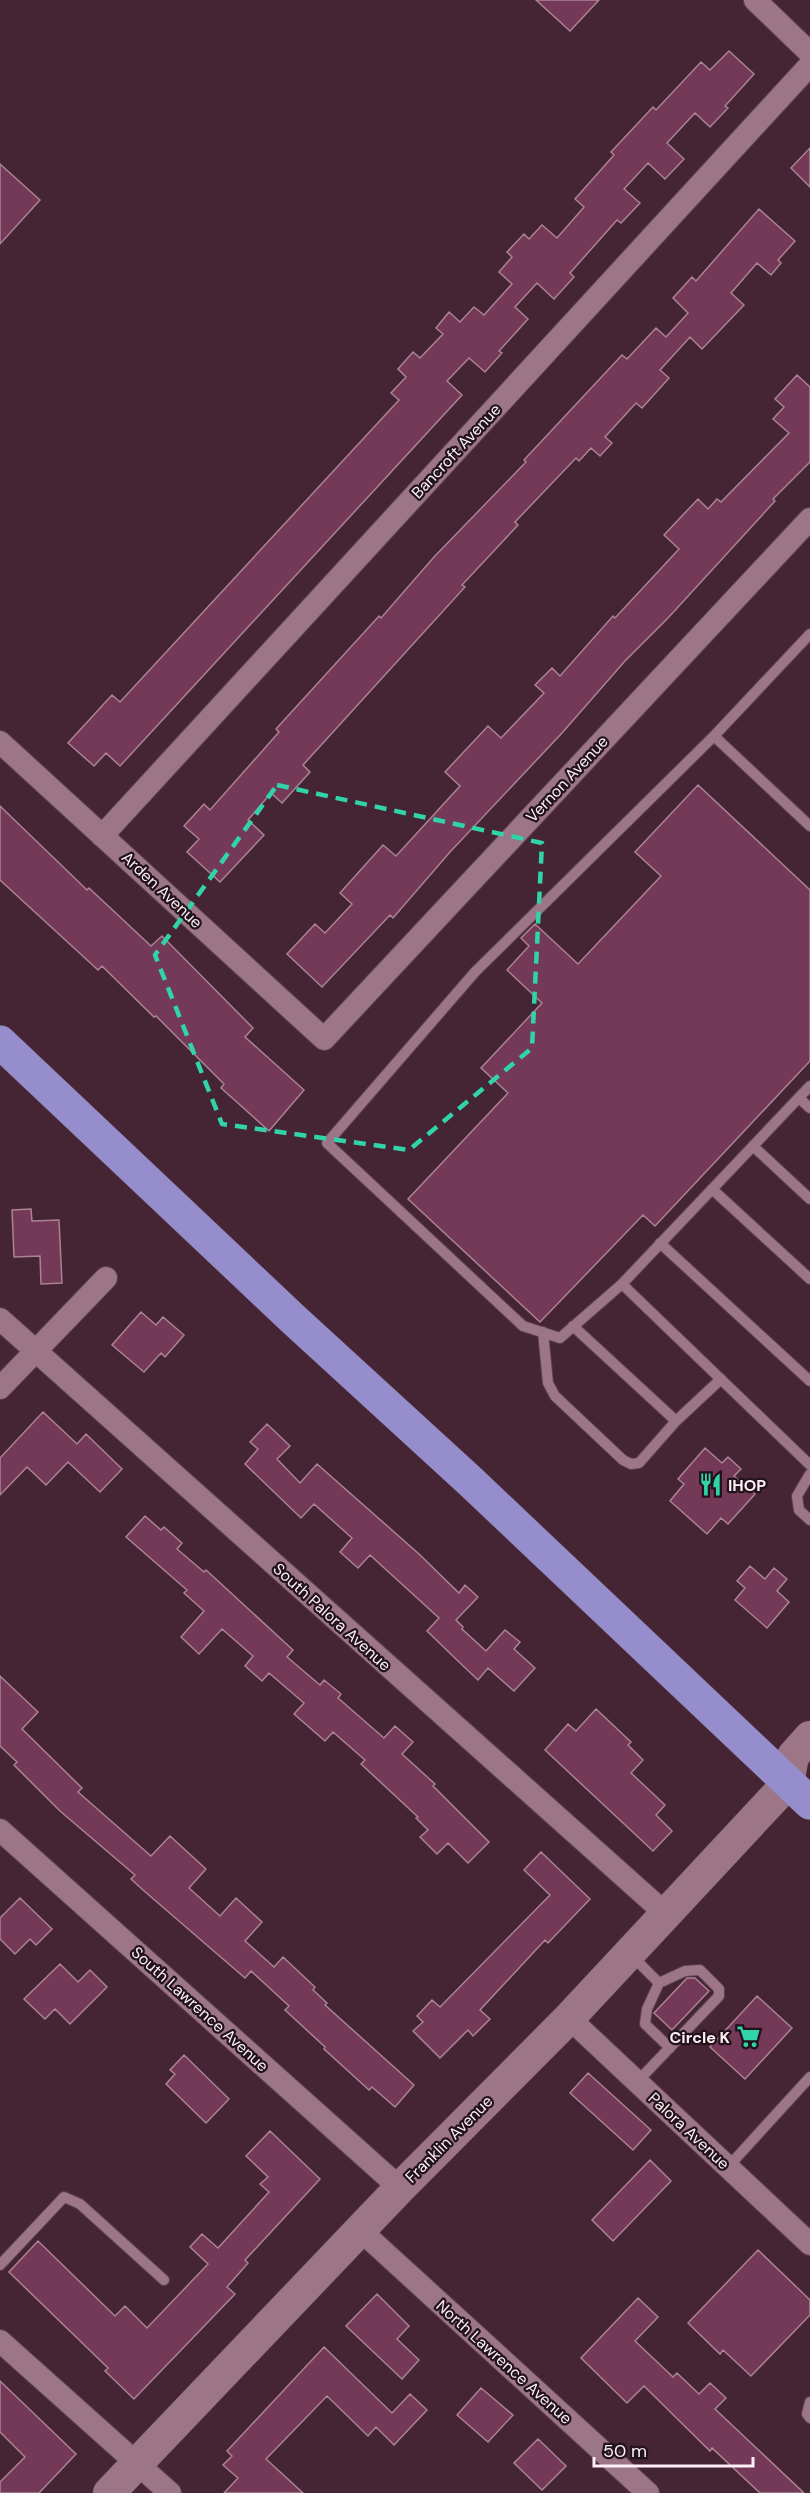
<svg xmlns="http://www.w3.org/2000/svg" width="810" height="2493" font-family="'DM Sans',sans-serif">
  <rect width="100%" height="100%" fill="#452434"/>
  <path fill="#733956" stroke="#ab8395" stroke-width="1.5" d="M536,0H599L570,31Z
    M729,51L754,74L725,106L728,108L710,127L695,113L667,143L684,159L665,179L648,163L624,189L640,203L621,223L617,220L570,273L574,277L554,299L537,283L515,307L528,319L499,351L502,353L485,372L469,358L447,381L462,395L120,766L106,753L94,766L68,743L112,695L120,702L399,400L391,393L406,377L398,369L413,352L420,358L443,334L436,328L449,312L460,322L474,307L484,315L512,284L499,272L512,257L507,252L524,234L529,239L542,225L557,238L584,207L575,199L614,155L611,152L653,107L656,110L701,62L710,70Z
    M810,148V187L791,168Z
    M0,164L40,200L0,244Z
    M759,209L795,241L778,260L781,263L771,275L757,263L731,293L744,305L702,349L690,337L660,370L669,378L642,408L636,403L605,437L612,443L600,456L591,448L579,461L576,458L515,522L518,525L462,585L465,587L303,765L310,772L282,803L271,793L248,820L264,835L220,882L187,852L199,839L184,826L204,804L210,810L279,732L276,729L379,616L381,618L434,557L526,462L524,460L622,355L627,359L656,328L666,337L688,313L673,298L692,277L696,281Z
    M797,375L810,387V462L773,499L775,501L668,618L625,661L562,733L450,852L393,918L390,915L322,987L287,954L315,924L325,933L352,904L340,893L383,845L396,856L460,786L445,772L488,726L501,738L544,693L535,685L552,668L560,676L613,616L615,618L679,549L664,535L698,499L708,509L717,499L721,502L789,433L773,419L784,407L775,399Z
    M698,785L810,890V1061L655,1226L643,1215L540,1322L408,1199L508,1093L481,1068L542,1003L507,970L529,946L521,938L535,924L578,964L661,876L635,852Z
    M0,806L87,890L89,888L151,946L162,936L253,1028L245,1037L304,1090L269,1131L221,1088L224,1084L156,1016L154,1017L102,966L98,970L0,880Z
    M31,1209L32,1221L59,1220L62,1283L41,1284L40,1256L14,1257L12,1210Z
    M141,1312L156,1325L163,1317L184,1335L165,1357L161,1353L144,1372L112,1345Z
    M43,1412L77,1444L86,1434L122,1469L100,1492L68,1462L46,1485L27,1467L0,1495V1458Z
    M267,1424L290,1446L277,1459L300,1483L317,1464L419,1554L459,1593L465,1585L478,1597L456,1620L463,1627L462,1629L486,1651L505,1630L520,1642L514,1649L535,1668L514,1691L488,1668L478,1680L459,1662L427,1631L439,1618L370,1555L358,1568L340,1552L352,1538L314,1504L301,1518L245,1464L258,1449L250,1442Z
    M705,1448L722,1463L728,1457L741,1469L734,1476L755,1494L728,1524L721,1518L707,1534L670,1501L684,1484L678,1479Z
    M145,1516L161,1530L164,1527L182,1543L177,1549L204,1572L206,1570L293,1650L287,1657L320,1685L324,1680L341,1694L338,1698L384,1738L395,1726L413,1742L402,1754L435,1784L433,1786L489,1842L468,1863L448,1843L437,1854L420,1837L428,1830L416,1818L418,1817L361,1764L365,1760L333,1732L325,1741L294,1714L304,1703L269,1673L262,1681L245,1666L253,1656L222,1629L199,1654L181,1637L204,1611L184,1593L187,1590L126,1537Z
    M750,1566L765,1579L774,1568L787,1579L777,1591L789,1602L767,1628L735,1600L745,1588L737,1581Z
    M0,1676L38,1712L22,1729L82,1788L78,1792L151,1856L170,1836L206,1869L189,1888L220,1916L236,1898L262,1922L245,1941L274,1967L283,1957L315,1987L313,1990L327,2003L325,2005L414,2085L395,2107L372,2087L369,2090L324,2049L325,2047L285,2010L289,2006L251,1971L245,1978L143,1890L131,1879L135,1875L60,1811L14,1765L17,1762L0,1746Z
    M596,1709L631,1742L628,1745L643,1760L631,1773L665,1805L656,1815L672,1831L653,1851L545,1750L568,1724L576,1731Z
    M541,1852L590,1899L548,1943L545,1940L480,2010L490,2019L473,2036L468,2030L440,2058L413,2031L423,2022L417,2016L432,2000L440,2007L550,1895L524,1870Z
    M20,1898L52,1929L36,1945L30,1939L15,1954L0,1939V1918Z
    M60,1964L78,1982L90,1970L107,1987L70,2024L55,2009L45,2019L24,1999Z
    M687,1978H695L709,1991L672,2030L654,2013Z
    M757,1996L792,2028L745,2079L710,2047Z
    M184,2055L229,2099L206,2123L166,2084L175,2074L170,2070Z
    M588,2073L651,2130L633,2150L570,2093Z
    M270,2131L320,2179L245,2260L248,2263L227,2287L235,2294L134,2399L105,2371L108,2368L9,2272L38,2241L115,2316L125,2306L147,2328L208,2264L190,2247L202,2234L218,2248L269,2192L260,2184L268,2177L246,2156Z
    M650,2160L671,2181L613,2241L592,2220Z
    M758,2250L810,2300V2315L751,2376L723,2350L720,2354L688,2323Z
    M377,2294L409,2326L397,2339L419,2360L402,2379L346,2326Z
    M638,2298L658,2317L635,2341L673,2377L677,2373L699,2394L710,2383L726,2398L715,2409L804,2493H760L712,2448L710,2451L644,2386L627,2403L581,2358Z
    M324,2347L392,2413L410,2394L427,2410L394,2445L376,2427L368,2436L327,2396L266,2459L303,2493H224L238,2478L223,2465L232,2456L227,2451Z
    M0,2381L76,2454L39,2493H0V2482L25,2457L0,2432Z
    M481,2388L513,2415L488,2442L457,2415Z
    M538,2439L566,2466L542,2490L514,2463Z"/>
  <g fill="none" stroke-linecap="round" stroke-linejoin="round">
    <defs>
      <path id="lane" d="M714,736L810,634
        M810,826L714,736L475,972L327,1143L523,1326L560,1338L622,1284L810,1465
        M799,1098L810,1108
        M753,1146L810,1199
        M712,1189L810,1279
        M660,1243L810,1381
        M622,1284L810,1086
        M573,1326L676,1421L721,1379
        M543,1332L548,1383L555,1396L623,1460L631,1464L639,1463L676,1421
        M810,1474L797,1496L799,1510L810,1520
        M632,1956L659,1983L685,1971L700,1970L719,1989V1996L637,2082
        M659,1983L647,2009L645,2024L670,2048
        M728,2167L810,2077
        M0,2265L64,2197L80,2204L164,2280
        M810,2402L807,2414L810,2418"/>
      <path id="street" d="M755,0L810,53
        M0,742L324,1039L810,519
        M102,836L810,65
        M0,1319L666,1914
        M0,1388L106,1278
        M0,1830L400,2188
        M569,2018L810,2244
        M360,2230L648,2493
        M0,2341L170,2493"/>
      <path id="secondary" d="M788,1783L793,1756L810,1737
        M109,2493L400,2188L569,2018L788,1783"/>
      <path id="highway" d="M0,1042L292,1318L470,1481L810,1803"/>
    </defs>
    <use href="#lane" stroke="#5d4250" stroke-width="12"/>
    <use href="#street" stroke="#5d4250" stroke-width="24"/>
    <use href="#secondary" stroke="#5d4250" stroke-width="33"/>
    <use href="#highway" stroke="#5d4250" stroke-width="34"/>
    <use href="#lane" stroke="#9c7586" stroke-width="10"/>
    <use href="#street" stroke="#9c7586" stroke-width="22"/>
    <use href="#secondary" stroke="#9c7586" stroke-width="32"/>
    <use href="#highway" stroke="#968ecc" stroke-width="33"/>
  </g>
  <path fill="none" stroke="#31d4a9" stroke-width="4.5" stroke-dasharray="12 8" stroke-linejoin="round" d="M277,785L542,843L532,1048L409,1150L222,1124L155,955Z"/>
  <defs>
    <symbol id="restaurant-bare" viewBox="-9 -9 18 18"><path d="M-5-6h1v4h1v-4h1v4h1v-4h1v5L-1.5 .5V6h-2V.5L-5-1ZM5-6V6H3V1.5H1.5Q1.5-4 5-6Z" fill="#31d4a9" stroke="#22131a" stroke-width="2.5" paint-order="stroke"/></symbol>
    <symbol id="supermarket-bare" viewBox="-9 -9 18 18"><path d="M-6-5.5h2.5l.6 2H6L4.5 2H-2.5L-4.4-4H-6ZM-1.5 3.2a1.3 1.3 0 1 0 .1 0ZM3 3.2a1.3 1.3 0 1 0 .1 0Z" fill="#31d4a9" stroke="#22131a" stroke-width="2.5" paint-order="stroke"/></symbol>
  </defs>
  <g fill-rule="evenodd">
    <use href="#restaurant-bare" x="694" y="1468" width="33" height="33"/>
    <use href="#supermarket-bare" x="732" y="2020" width="33" height="33"/>
  </g>
  <g text-anchor="middle" dominant-baseline="central" stroke-width="4.5" stroke-linejoin="round" paint-order="stroke">
    <g font-size="16" fill="#fdeff5" stroke="#22131a">
      <text transform="translate(456 451) rotate(-47)">Bancroft Avenue</text>
      <text transform="translate(567 779) rotate(-47)">Vernon Avenue</text>
      <text transform="translate(162 890) rotate(43)">Arden Avenue</text>
      <text transform="translate(332 1617) rotate(42)">South Palora Avenue</text>
      <text transform="translate(200 2009) rotate(42)">South Lawrence Avenue</text>
      <text transform="translate(689 2131) rotate(43)">Palora Avenue</text>
      <text transform="translate(449 2139) rotate(-45)">Franklin Avenue</text>
      <text transform="translate(504 2362) rotate(42)">North Lawrence Avenue</text>
    </g>
    <g font-size="16" font-weight="bold" fill="#fdeff5" stroke="#22131a" text-anchor="start">
      <text x="728" y="1485">IHOP</text>
      <text x="730" y="2037" text-anchor="end">Circle K</text>
    </g>
  </g>
  <path d="M594 2457v9h159v-9" fill="none" stroke="#fdeff5" stroke-width="3"/>
  <text x="603" y="2457" font-size="18" fill="#fdeff5" stroke="#22131a" stroke-width="4.5" paint-order="stroke">50 m</text>
</svg>
